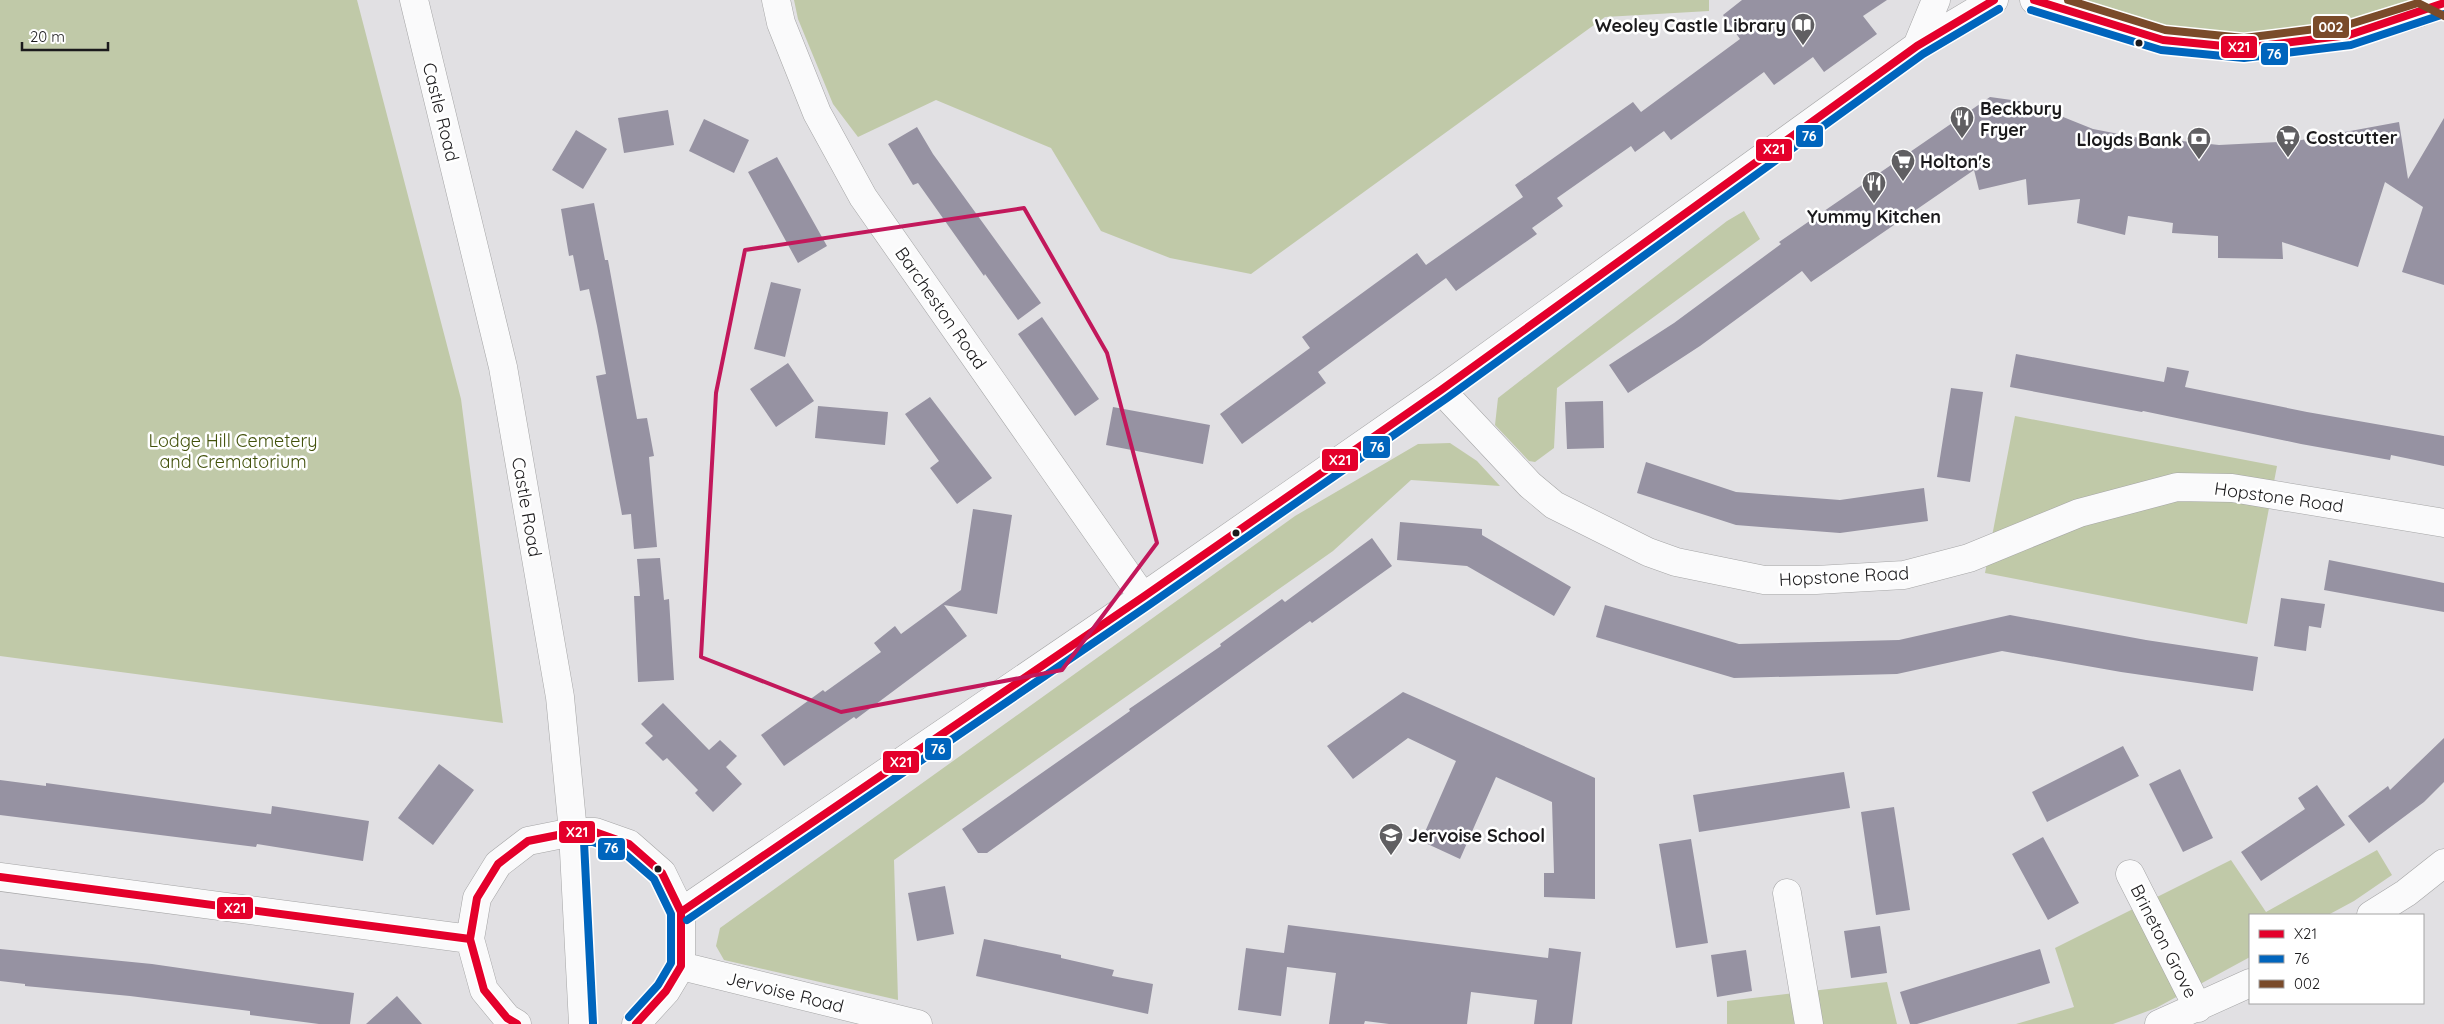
<svg xmlns="http://www.w3.org/2000/svg" width="2444" height="1024" font-family="Quicksand,sans-serif">
  <rect width="100%" height="100%" fill="#e1e0e3"/>
  <path fill="#c0c9a8" d="M0,0H357L461,399L503,723L0,656Z
    M794,0H1709V11L1605,17L1251,274L1170,258L1101,231L1051,148L936,100L858,137L833,104L798,19Z
    M2052,0H2433L2419,11L2246,45Z
    M1744,211L1760,239L1557,388L1554,448L1535,462L1529,461L1495,425L1498,398L1727,221Z
    M2015,416L2277,466L2247,624L1985,573Z
    M1450,443L1477,461L1500,486L1411,480L1333,551L894,860L898,1000L724,960L716,946L720,928L1295,516L1418,444Z
    M2377,850L2392,875L2354,901L2328,915H2250V957L2156,1008L2113,1024H2016L2074,1007L2055,948L2231,860L2266,912Z
    M1887,982L1897,1024H1727V1001Z"/>
  <path fill="#9692a2" d="M1742,0H1887L1863,16L1877,34L1824,72L1813,57L1774,85L1764,72L1671,140L1664,131L1635,152L1631,146L1557,198L1563,206L1532,228L1537,234L1456,291L1446,278L1318,372L1326,383L1242,444L1220,414L1310,348L1302,337L1417,253L1426,265L1523,197L1515,185L1633,102L1641,112L1740,39L1723,15Z
    M1990,97L2026,102L2093,129L2181,146L2182,141L2219,145L2296,141L2399,122L2408,179L2444,118V285L2402,272L2423,207L2385,182L2358,267L2282,242L2283,259L2218,258V236L2172,233L2173,223L2128,216L2125,235L2077,223L2080,199L2028,205L2026,179L1979,190L1974,170L1811,282L1802,271L1700,346L1628,393L1609,365L1674,323L1781,244L1779,242Z
    M668,110L674,145L624,153L618,118Z
    M704,119L749,140L734,173L689,151Z
    M917,127L933,154L1041,303L1018,320L985,274L984,276L918,183L913,185L888,144Z
    M576,130L607,149L583,189L552,170Z
    M777,157L827,246L798,263L748,172Z
    M594,203L605,260H608L637,419L647,418L654,456L649,457L657,547L634,549L631,514L622,515L596,376L606,374L597,326L589,289L580,291L573,255L569,256L561,209Z
    M771,282L801,289L785,357L754,349Z
    M1042,317L1099,399L1075,416L1018,334Z
    M2016,354L2164,382L2167,367L2189,371L2185,387L2307,412L2444,436V466L2391,455L2390,460L2301,444L2143,411L2142,412L2010,387Z
    M788,363L814,401L776,427L750,389Z
    M1951,388L1983,392L1970,482L1937,477Z
    M930,397L992,478L957,504L930,468L939,461L905,414Z
    M1603,401L1604,448L1567,449L1565,402Z
    M818,406L888,412L885,445L815,438Z
    M1113,407L1210,425L1203,464L1106,445Z
    M1646,462L1736,492L1840,500L1924,488L1928,521L1840,533L1736,525L1637,493Z
    M973,509L1012,515L997,614L944,605L967,636L856,719L854,717L784,766L761,735L823,690L825,692L881,652L874,643L895,626L901,634L961,590Z
    M1400,522L1482,529V535L1571,587L1554,616L1467,566L1397,560Z
    M1372,538L1392,566L1312,623L1310,621L987,853H978L962,829L1130,711L1129,709L1221,646L1220,644L1282,599L1285,602Z
    M660,558L664,600L669,599L674,680L638,682L634,596H640L637,559Z
    M2329,560L2444,583V612L2324,590Z
    M2281,598L2325,604L2321,628L2309,626L2306,651L2274,646Z
    M1605,605L1739,644L1899,640L2010,615L2146,640L2258,657L2253,691L2121,672L2002,651L1897,674L1734,678L1596,637Z
    M1403,692L1595,778V899L1544,897V873H1554L1552,802L1496,777L1460,859L1421,841L1456,761L1408,738L1353,779L1327,746Z
    M663,703L709,750L720,740L737,756L726,767L742,784L713,812L695,793L698,790L667,758L663,761L645,743L653,736L641,724Z
    M2444,738V782L2424,802L2369,843L2348,816L2388,786L2390,790Z
    M2123,746L2139,776L2047,822L2032,792Z
    M439,764L474,790L433,845L398,818Z
    M2180,769L2213,838L2183,852L2149,784Z
    M1844,772L1850,808L1699,832L1693,795Z
    M0,780L46,786V783L271,814L272,806L369,821L363,861L257,844L256,847L0,815Z
    M2317,785L2345,825L2261,881L2241,852L2305,809L2298,798Z
    M1894,807L1910,910L1876,915L1861,812Z
    M2043,837L2079,903L2048,920L2012,854Z
    M1691,839L1708,943L1676,948L1659,844Z
    M945,886L954,934L917,941L908,893Z
    M1288,925L1548,958L1549,948L1581,952L1572,1024H1534L1537,1000L1471,992L1467,1024H1389L1365,1021L1364,1024H1329L1336,973L1287,967L1281,1016L1238,1010L1246,948L1284,953Z
    M1880,926L1887,973L1851,978L1844,931Z
    M984,939L1061,955V958L1114,970L1112,976L1153,984L1148,1014L976,976Z
    M0,949L152,964L354,993L350,1024H319L250,1015V1011L130,996L25,986V984L0,981Z
    M2040,949L2050,983L1917,1024H1910L1900,992Z
    M1746,950L1752,991L1717,997L1711,955Z
    M397,996L422,1024H366Z"/>
  <g fill="none" stroke-linecap="round" stroke-linejoin="round">
    <defs>
      <path id="minor" d="M776,0L781,23L817,113L863,197L1143,597
        M1917,46L1936,0
        M1441,390L1530,485L1554,505L1648,552L1676,562L1764,580H1816L1904,575L1969,558L2079,513L2177,487L2232,488L2444,523
        M2130,874L2198,1008
        M0,877L470,939
        M1787,893L1809,1024
        M681,912L1143,597L1441,390L1917,46L1994,0
        M2371,915L2406,893L2444,863
        M681,966L918,1024
        M517,1024L507,1018L484,990L470,939L477,898L498,864L528,841L573,832H595L629,844L662,873L681,912V966L666,991L636,1024
        M2159,1024L2250,983"/>
      <path id="tertiary" d="M414,0L503,367L560,697L573,832L583,1024
        M2034,0L2163,40L2244,48L2349,35L2419,13L2444,3"/>
    </defs>
    <use href="#minor" stroke="#a5a5a6" stroke-width="29"/>
    <use href="#tertiary" stroke="#a5a5a6" stroke-width="29"/>
    <use href="#minor" stroke="#fafafb" stroke-width="28"/>
    <use href="#tertiary" stroke="#fafafb" stroke-width="28"/>
    <defs>
      <path id="bus-1" d="M2034,0L2163,40L2244,48L2349,35L2444,3
        M0,877L470,939
        M681,912L1143,597L1441,390L1917,46L1994,0
        M517,1024L507,1018L484,990L470,939L477,898L498,864L528,841L573,832H595L629,844L662,873L681,912V966L666,991L636,1024"/>
      <path id="bus-2" d="M2031,10L2161,50L2244,58L2351,45L2444,14
        M687,920L1149,605L1447,398L1923,54L1999,9
        M593,1023L584,842H593L624,853L654,879L671,914V963L658,985L629,1017"/>
      <path id="bus-3" d="M2068,0L2165,30L2244,38L2347,25L2418,3L2444,16"/>
    </defs>
    <use href="#bus-1" stroke="#fff" stroke-width="11"/>
    <use href="#bus-2" stroke="#fff" stroke-width="11"/>
    <use href="#bus-3" stroke="#fff" stroke-width="11"/>
    <use href="#bus-1" stroke="#e4002b" stroke-width="8"/>
    <use href="#bus-2" stroke="#0065bd" stroke-width="8"/>
    <use href="#bus-3" stroke="#7a4b2a" stroke-width="8"/>
  </g>
  <path fill="none" stroke="#c2185b" stroke-width="4" stroke-linejoin="round" d="M1024,208L1107,353L1157,543L1062,670L841,712L701,657L716,393L745,250Z"/>
  <defs>
    <symbol id="library-pin" viewBox="-11 -11 22 30"><path d="M0 17L-7.5 6A9.5 9.5 0 1 1 7.5 6Z" fill="#605f62" stroke="#fff"/><path d="M-6-4Q-3-5.5-.7-3.5V5Q-3 3-6 4ZM6-4Q3-5.5 .7-3.5V5Q3 3 6 4Z" fill="#fff"/></symbol>
    <symbol id="restaurant-pin" viewBox="-11 -11 22 30"><path d="M0 17L-7.5 6A9.5 9.5 0 1 1 7.5 6Z" fill="#605f62" stroke="#fff"/><path d="M-5-6h1v4h1v-4h1v4h1v-4h1v5L-1.5 .5V6h-2V.5L-5-1ZM5-6V6H3V1.5H1.5Q1.5-4 5-6Z" fill="#fff"/></symbol>
    <symbol id="supermarket-pin" viewBox="-11 -11 22 30"><path d="M0 17L-7.5 6A9.5 9.5 0 1 1 7.5 6Z" fill="#605f62" stroke="#fff"/><path d="M-6-5.5h2.5l.6 2H6L4.5 2H-2.5L-4.4-4H-6ZM-1.5 3.2a1.3 1.3 0 1 0 .1 0ZM3 3.2a1.3 1.3 0 1 0 .1 0Z" fill="#fff"/></symbol>
    <symbol id="bank-pin" viewBox="-11 -11 22 30"><path d="M0 17L-7.5 6A9.5 9.5 0 1 1 7.5 6Z" fill="#605f62" stroke="#fff"/><path d="M-6-4H6V4H-6ZM0-2.3a2.3 2.3 0 1 0 0 4.6a2.3 2.3 0 1 0 0-4.6Z" fill="#fff"/></symbol>
    <symbol id="school-pin" viewBox="-11 -11 22 30"><path d="M0 17L-7.5 6A9.5 9.5 0 1 1 7.5 6Z" fill="#605f62" stroke="#fff"/><path d="M0-5L7-2L0 1L-7-2ZM-4 1L0 2.5L4 1V4Q0 6-4 4Z" fill="#fff"/></symbol>
  </defs>
  <g fill-rule="evenodd">
    <use href="#library-pin" x="1789" y="11" width="28" height="38"/>
    <use href="#restaurant-pin" x="1948" y="104" width="28" height="38"/>
    <use href="#supermarket-pin" x="2274" y="123" width="28" height="38"/>
    <use href="#bank-pin" x="2185" y="125" width="28" height="38"/>
    <use href="#supermarket-pin" x="1889" y="147" width="28" height="38"/>
    <use href="#restaurant-pin" x="1860" y="169" width="28" height="38"/>
    <use href="#school-pin" x="1377" y="821" width="28" height="38"/>
  </g>
  <g fill="#1b1a1c" stroke="#fff" stroke-width="2">
    <circle cx="2139" cy="43" r="4.5"/>
    <circle cx="1236" cy="533" r="4.5"/>
    <circle cx="658" cy="869" r="4.5"/>
  </g>
  <g text-anchor="middle" dominant-baseline="central" stroke-width="5" stroke-linejoin="round" paint-order="stroke">
    <g font-size="18" font-weight="bold" fill="#1b1a1c" stroke="#fff" text-anchor="start">
      <text x="1786" y="25" text-anchor="end">Weoley Castle Library</text>
      <text x="1980" y="108">Beckbury<tspan x="1980" dy="21">Fryer</tspan></text>
      <text x="2306" y="137">Costcutter</text>
      <text x="2182" y="139" text-anchor="end">Lloyds Bank</text>
      <text x="1920" y="161">Holton's</text>
      <text x="1874" y="216" text-anchor="middle">Yummy Kitchen</text>
      <text x="1408" y="835">Jervoise School</text>
    </g>
    <g font-size="18" fill="#1b1a1c" stroke="#fff">
      <text transform="translate(441 112) rotate(76)">Castle Road</text>
      <text transform="translate(941 308) rotate(55)">Barcheston Road</text>
      <text transform="translate(2279 497) rotate(8)">Hopstone Road</text>
      <text transform="translate(527 507) rotate(80)">Castle Road</text>
      <text transform="translate(1844 576) rotate(-3)">Hopstone Road</text>
      <text transform="translate(2164 941) rotate(63)">Brineton Grove</text>
      <text transform="translate(785 992) rotate(14)">Jervoise Road</text>
    </g>
    <g font-size="18" fill="#42510b" stroke="#fff">
      <text x="233" y="440">Lodge Hill Cemetery<tspan x="233" dy="21">and Crematorium</tspan></text>
    </g>
  </g>
  <g stroke="#fff" stroke-width="2">
    <rect x="2312" y="15" width="38" height="24" rx="5" fill="#7a4b2a"/>
    <rect x="2220" y="35" width="38" height="24" rx="5" fill="#e4002b"/>
    <rect x="2260" y="42" width="29" height="24" rx="5" fill="#0065bd"/>
    <rect x="1795" y="124" width="29" height="24" rx="5" fill="#0065bd"/>
    <rect x="1755" y="138" width="38" height="24" rx="5" fill="#e4002b"/>
    <rect x="1362" y="435" width="29" height="24" rx="5" fill="#0065bd"/>
    <rect x="1321" y="448" width="38" height="24" rx="5" fill="#e4002b"/>
    <rect x="924" y="737" width="28" height="24" rx="5" fill="#0065bd"/>
    <rect x="882" y="750" width="38" height="24" rx="5" fill="#e4002b"/>
    <rect x="558" y="820" width="38" height="24" rx="5" fill="#e4002b"/>
    <rect x="597" y="837" width="29" height="24" rx="5" fill="#0065bd"/>
    <rect x="216" y="896" width="38" height="24" rx="5" fill="#e4002b"/>
  </g>
  <g font-size="14" text-anchor="middle" font-weight="bold" fill="#fff">
    <text x="2331" y="32">002</text>
    <text x="2239" y="52">X21</text>
    <text x="2274" y="59">76</text>
    <text x="1809" y="141">76</text>
    <text x="1774" y="154">X21</text>
    <text x="1377" y="452">76</text>
    <text x="1340" y="465">X21</text>
    <text x="938" y="754">76</text>
    <text x="901" y="767">X21</text>
    <text x="577" y="837">X21</text>
    <text x="611" y="853">76</text>
    <text x="235" y="913">X21</text>
  </g>
  <rect x="2249" y="914" width="175" height="90" fill="#ffffff" stroke="#a4a3a4"/>
  <rect x="2259" y="930" width="25" height="8" fill="#e4002b" stroke="#a4a3a4"/>
  <text x="2294" y="939" font-size="15" fill="#1b1a1c">X21</text>
  <rect x="2259" y="955" width="25" height="8" fill="#0065bd" stroke="#a4a3a4"/>
  <text x="2294" y="964" font-size="15" fill="#1b1a1c">76</text>
  <rect x="2259" y="980" width="25" height="8" fill="#7a4b2a" stroke="#a4a3a4"/>
  <text x="2294" y="989" font-size="15" fill="#1b1a1c">002</text>
  <path d="M22 42v8h86v-8" fill="none" stroke="#1b1a1c" stroke-width="2.5"/>
  <text x="30" y="42" font-size="15" fill="#1b1a1c" stroke="#ffffff" stroke-width="4" paint-order="stroke">20 m</text>
</svg>
